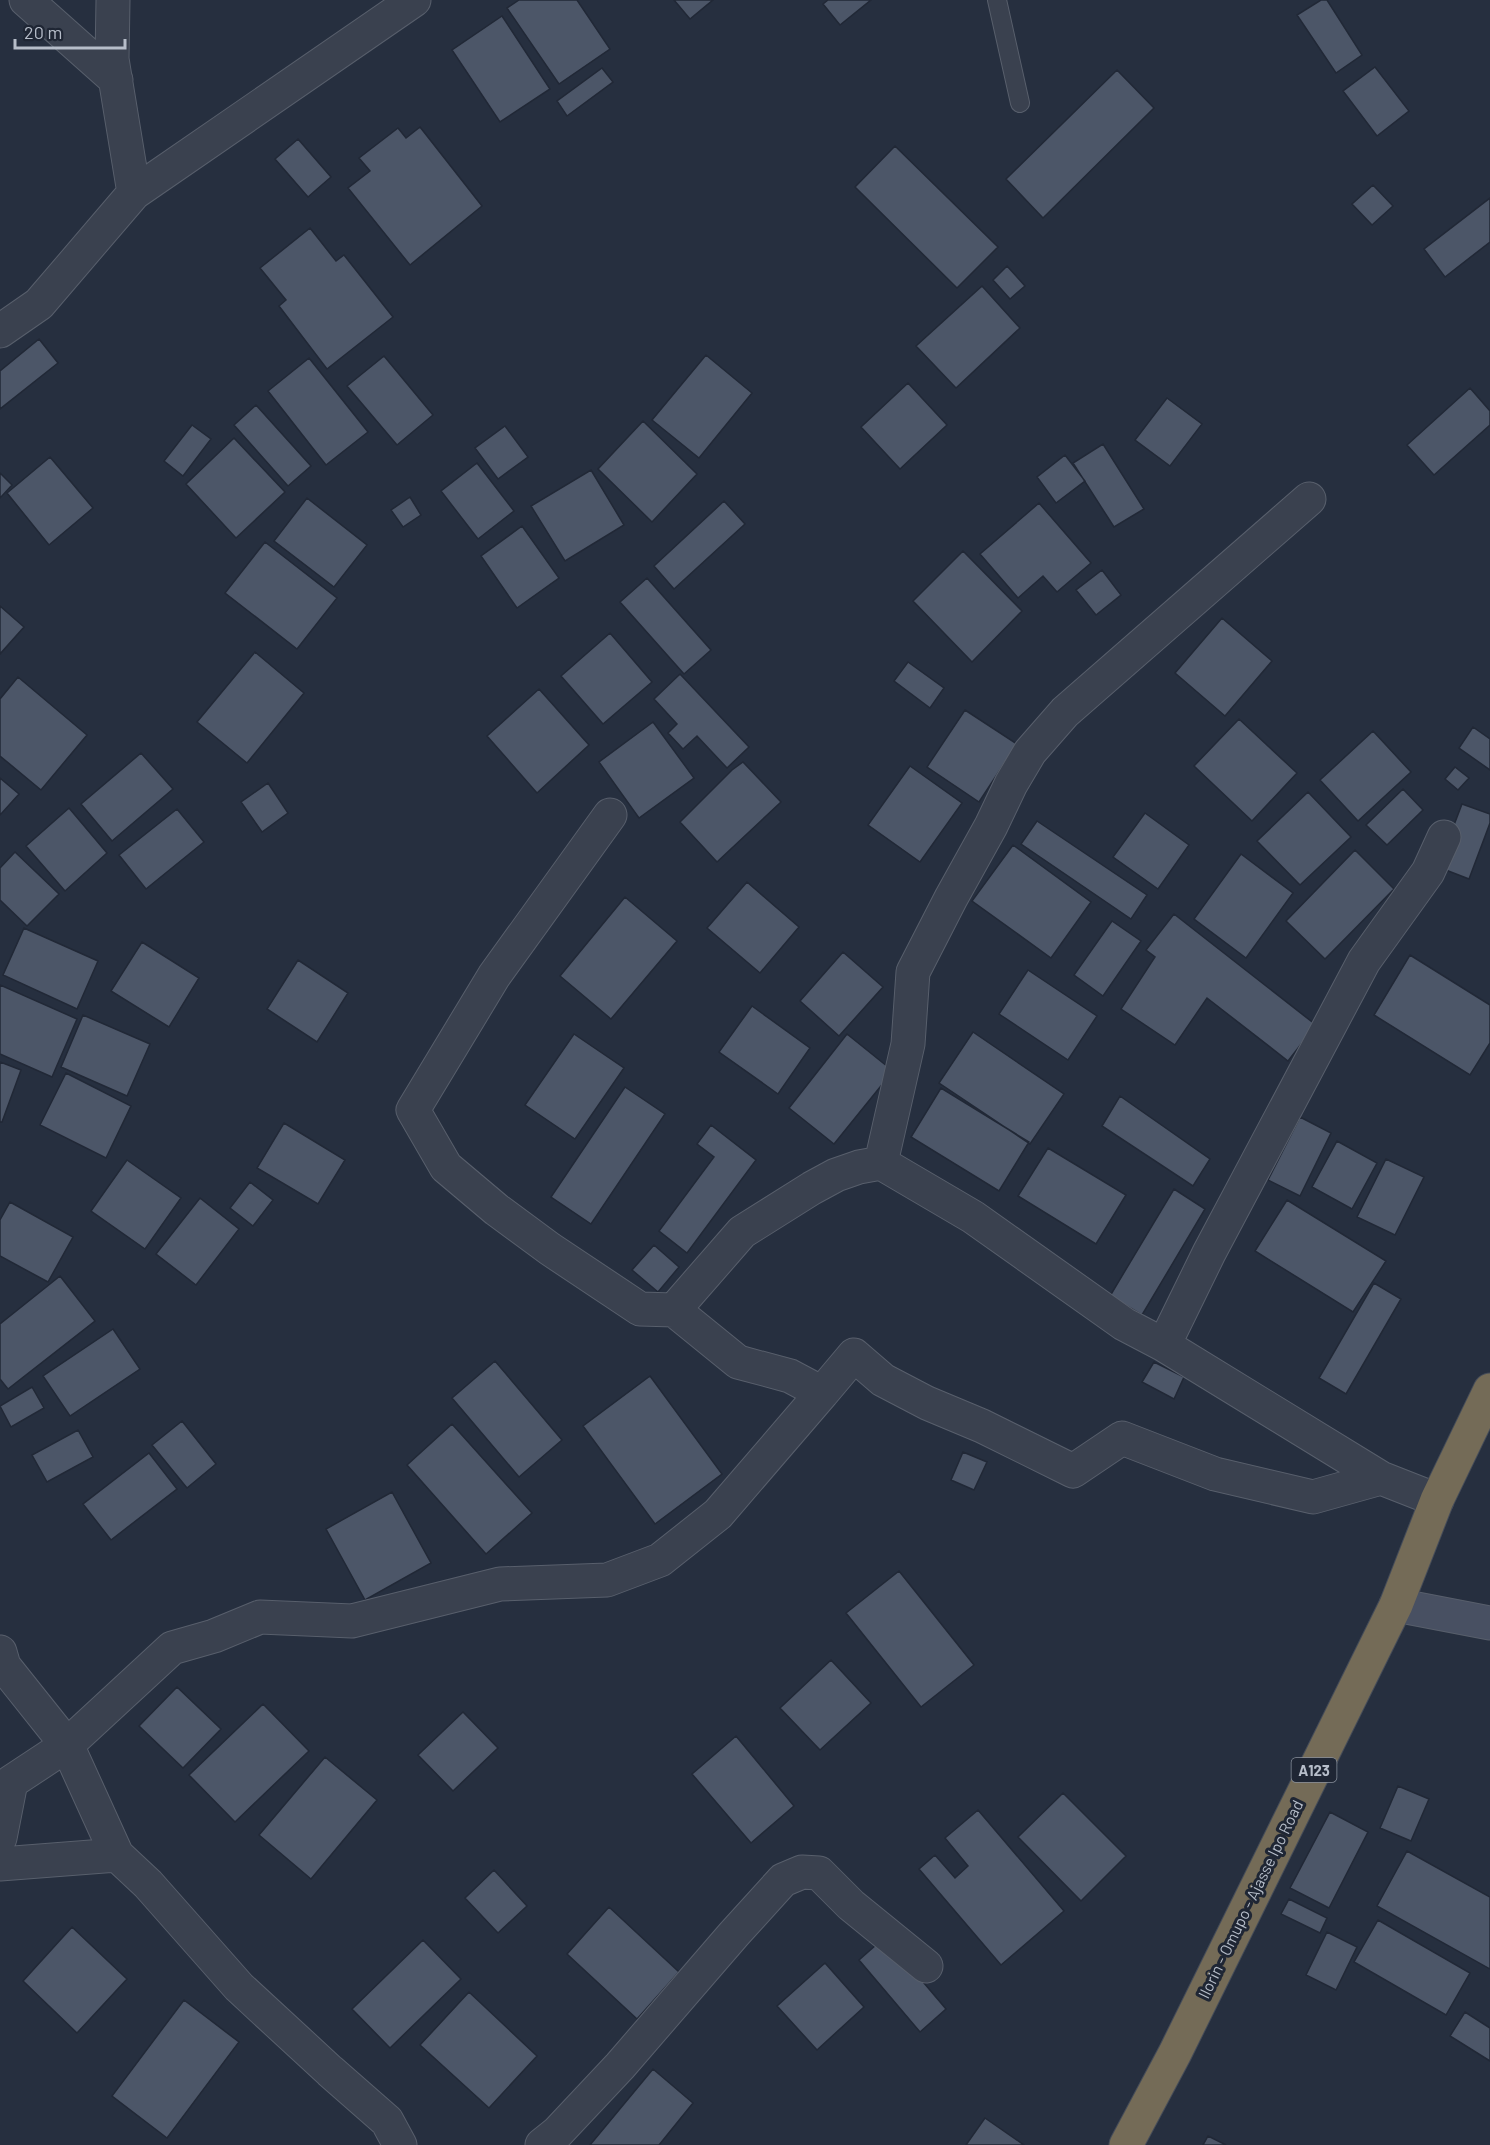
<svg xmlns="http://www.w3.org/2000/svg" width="1490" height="2145" font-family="Barlow,sans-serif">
  <rect width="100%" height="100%" fill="#262f3f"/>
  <path fill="#4c5668" stroke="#212836" stroke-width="1.5" d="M519,0H577L610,49L559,84L507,8Z
    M674,0H713L690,19Z
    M828,0H871L840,25L823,4Z
    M1321,0H1327L1362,55L1336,73L1297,15Z
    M502,16L550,89L500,122L452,50Z
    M1375,67L1409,111L1377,136L1343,91Z
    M602,68L613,82L567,116L557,101Z
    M1117,70L1154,108L1043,218L1006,179Z
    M420,127L482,206L410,265L348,188L370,171L359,158L398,128L406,138Z
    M298,139L331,177L308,197L275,159Z
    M895,146L998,247L957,288L855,187Z
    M1373,185L1393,206L1372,225L1352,204Z
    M1490,198V242L1445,277L1424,249Z
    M310,228L336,261L344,255L393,317L327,369L279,306L286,300L260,268Z
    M1007,266L1025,286L1010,299L993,280Z
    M982,286L1020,328L956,388L916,346Z
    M39,339L58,363L0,409V371Z
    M706,355L752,393L699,458L652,420Z
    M384,356L433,415L397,445L347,386Z
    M309,358L368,432L326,465L268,391Z
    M908,383L947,425L900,469L861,427Z
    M1470,388L1490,411V425L1434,475L1407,445Z
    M1167,398L1202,424L1170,466L1135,440Z
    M256,405L311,466L288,486L234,425Z
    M643,421L697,474L652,522L598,469Z
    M192,425L211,439L183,476L164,461Z
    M505,426L528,457L498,479L475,448Z
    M234,438L285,492L236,538L186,484Z
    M1103,444L1144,509L1114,527L1073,463Z
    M1065,455L1085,481L1056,503L1037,477Z
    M50,457L93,508L49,545L7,493Z
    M477,463L514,511L478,539L441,491Z
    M591,470L624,525L565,561L531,506Z
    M0,473L12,485L0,498Z
    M410,497L421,515L403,527L391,510Z
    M307,498L367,545L334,587L274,541Z
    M724,501L745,524L674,589L654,566Z
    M1039,503L1091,563L1057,592L1043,576L1018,598L980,554Z
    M522,526L559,578L517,608L481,556Z
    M265,542L337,598L297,649L225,593Z
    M963,551L1022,611L972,662L913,601Z
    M1102,570L1121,595L1096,615L1076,590Z
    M647,578L711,650L684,674L620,602Z
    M0,606L24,627L0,654Z
    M1222,618L1272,661L1225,716L1175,673Z
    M610,633L652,682L603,724L561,676Z
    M255,652L304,693L247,763L197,722Z
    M908,662L944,688L930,708L894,681Z
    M680,674L749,747L727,768L697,736L683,749L668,733L677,724L654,699Z
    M18,677L87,735L41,790L0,756V699Z
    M539,689L589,745L537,793L487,736Z
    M965,710L1017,744L979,802L927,767Z
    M1239,719L1297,773L1252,821L1194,766Z
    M653,722L694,778L639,818L599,762Z
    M1473,727L1490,739V770L1459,748Z
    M1373,731L1411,772L1358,821L1320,780Z
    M141,753L173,789L112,841L81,804Z
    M743,762L781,802L717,862L680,822L732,770Z
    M910,766L962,803L920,862L868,825Z
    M1455,767L1469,778L1458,790L1445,779Z
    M0,778L19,794L0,815Z
    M268,783L288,813L262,832L241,802Z
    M1403,789L1423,810L1387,845L1366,825Z
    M1308,792L1351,837L1300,885L1257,841Z
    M1462,804L1490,814V823L1469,879L1438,867Z
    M69,808L107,853L65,891L26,846Z
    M177,809L204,842L146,889L119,855Z
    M1145,813L1189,845L1158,889L1113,857Z
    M1037,821L1147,895L1131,919L1021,844Z
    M1013,845L1091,902L1051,958L972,901Z
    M1355,850L1394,889L1325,959L1286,921Z
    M15,852L59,894L27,926L0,900V868Z
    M1241,854L1293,893L1246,958L1194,919Z
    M747,882L799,927L760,973L707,928Z
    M625,897L677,941L611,1019L560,976Z
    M1174,914L1316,1025L1288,1061L1207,998L1175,1045L1121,1009L1155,957L1146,950Z
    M1112,921L1141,941L1103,996L1074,975Z
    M24,928L98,961L77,1009L3,975Z
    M142,942L199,978L169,1027L111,991Z
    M843,952L883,987L839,1036L800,1001Z
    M1410,955L1490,1005V1043L1470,1075L1374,1015Z
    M298,960L348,993L317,1042L267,1009Z
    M1028,970L1097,1016L1068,1060L999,1014Z
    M0,985L77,1019L52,1077L0,1054Z
    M752,1006L810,1048L778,1094L719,1052Z
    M83,1015L150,1044L127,1096L61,1067Z
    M973,1032L1064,1094L1030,1144L939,1083Z
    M574,1034L624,1068L575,1139L525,1105Z
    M847,1034L893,1071L834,1144L789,1108Z
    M0,1062L21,1070L2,1122H0Z
    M66,1073L131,1106L106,1158L40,1125Z
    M625,1087L665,1114L591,1224L551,1197Z
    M941,1088L1029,1142L999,1191L911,1137Z
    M1120,1096L1210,1159L1193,1186L1102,1126Z
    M1300,1117L1331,1133L1300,1196L1268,1180Z
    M284,1123L345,1160L318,1204L257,1168Z
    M711,1125L756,1160L687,1253L659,1231L714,1157L697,1144Z
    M1337,1141L1377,1163L1352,1209L1312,1187Z
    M1048,1148L1126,1195L1096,1244L1018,1196Z
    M1386,1159L1424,1177L1395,1235L1357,1217Z
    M127,1160L181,1198L145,1249L91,1211Z
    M250,1182L273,1200L253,1226L230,1208Z
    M1174,1189L1205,1209L1142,1315L1110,1296Z
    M200,1198L239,1229L196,1285L156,1254Z
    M1287,1200L1386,1261L1353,1312L1255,1251Z
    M10,1202L73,1237L48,1282L0,1256V1220Z
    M654,1245L679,1267L658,1292L632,1270Z
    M60,1276L95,1321L8,1389L0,1379V1324Z
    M1374,1283L1401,1299L1346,1394L1319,1378Z
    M113,1329L140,1369L70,1416L43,1376Z
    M495,1361L562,1440L519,1477L452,1398Z
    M1154,1362L1184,1377L1174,1399L1142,1382Z
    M650,1376L722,1474L655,1524L583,1426Z
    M32,1387L44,1408L11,1427L0,1406Z
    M182,1421L216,1464L187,1488L152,1445Z
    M452,1424L532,1513L486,1554L407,1465Z
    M78,1430L93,1457L47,1482L32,1455Z
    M963,1452L987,1462L974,1490L951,1480Z
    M149,1453L177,1489L111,1540L83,1504Z
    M392,1492L431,1563L365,1600L326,1529Z
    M899,1571L974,1665L921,1707L846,1613Z
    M831,1660L871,1703L820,1750L780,1708Z
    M177,1687L221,1729L183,1768L139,1726Z
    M263,1704L309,1751L235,1822L189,1775Z
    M463,1712L498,1748L453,1791L418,1755Z
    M736,1736L794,1806L751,1843L692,1774Z
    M325,1757L377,1800L311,1879L259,1835Z
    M1398,1786L1429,1799L1411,1841L1380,1828Z
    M1063,1793L1126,1856L1081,1901L1018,1837Z
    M978,1810L1064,1911L1001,1965L919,1869L935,1855L955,1878L968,1866L945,1838Z
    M1330,1812L1368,1832L1329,1908L1290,1888Z
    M1407,1851L1490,1897V1969L1377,1906Z
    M494,1870L527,1906L498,1933L465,1898Z
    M1289,1899L1327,1918L1320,1933L1281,1914Z
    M609,1907L679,1972L637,2019L567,1954Z
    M1378,1920L1470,1973L1446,2015L1354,1962Z
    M72,1927L127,1979L77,2033L23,1981Z
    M1327,1932L1357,1947L1336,1990L1306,1975Z
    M885,1937L946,2009L920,2032L859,1960Z
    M423,1940L461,1979L390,2048L352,2009Z
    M825,1963L864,2007L817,2050L777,2006Z
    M469,1992L537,2056L489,2108L420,2045Z
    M184,2000L239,2042L167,2138L112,2096Z
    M1465,2012L1490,2028V2061L1450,2036Z
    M653,2069L693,2103L659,2145H590Z
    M985,2118L1024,2145H966Z
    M1208,2136L1226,2145H1203Z"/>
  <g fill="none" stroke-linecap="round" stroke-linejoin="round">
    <defs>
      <path id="lane" d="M997,0L1020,103"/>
      <path id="street" d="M26,0L116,80
        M113,0L112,59L134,193
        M0,331L39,304L134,193L414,0
        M610,815L494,976L413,1110L446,1167L497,1210L550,1249L640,1309L674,1310L738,1362L790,1376L822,1393L854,1355L883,1380L927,1403L982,1426L1073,1471L1122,1438L1215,1474L1313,1497L1381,1478L1437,1500
        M881,1163L908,1044L913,972L951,898L991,826L1011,784L1030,752L1065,712L1309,499
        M674,1310L742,1232L812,1188L836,1175L859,1167L881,1163L973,1217L1124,1324L1164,1345L1381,1478
        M1164,1345L1209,1253L1364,961L1428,872L1444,837
        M0,1652L4,1666L67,1745L117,1855L148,1884L239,1987L330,2071L387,2121L400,2145
        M0,1838L11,1782L67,1745L172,1648L214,1636L260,1617L352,1621L500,1584L607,1580L660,1560L718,1514L822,1393
        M0,1864L117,1855
        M542,2145L557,2133L620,2066L734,1934L783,1880L802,1872L819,1873L851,1905L926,1966"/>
      <path id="secondary" d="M1396,1605L1490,1623"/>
      <path id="highway" d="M1126,2145L1175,2053L1396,1605L1437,1500L1490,1390"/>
    </defs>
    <use href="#lane" stroke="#585f6c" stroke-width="20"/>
    <use href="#street" stroke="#585f6c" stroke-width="35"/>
    <use href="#secondary" stroke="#585f6c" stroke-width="35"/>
    <use href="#highway" stroke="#454c59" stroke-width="35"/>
    <use href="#lane" stroke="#3a414f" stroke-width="18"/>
    <use href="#street" stroke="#3a414f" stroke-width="33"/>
    <use href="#secondary" stroke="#485062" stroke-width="33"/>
    <use href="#highway" stroke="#746b57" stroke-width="33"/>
  </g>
  <g text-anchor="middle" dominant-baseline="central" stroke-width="6" stroke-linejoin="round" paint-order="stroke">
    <rect fill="#1f2634" stroke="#89909c" stroke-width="1.5" x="1291.5" y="1758" width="45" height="24" rx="4.5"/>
    <g font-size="15" font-weight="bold" fill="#b6bdc9">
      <text x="1314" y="1770">A123</text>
    </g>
    <g font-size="16" fill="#b6bdc9" stroke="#1f2634">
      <text transform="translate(1250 1899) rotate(-64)">Ilorin - Omupo - Ajasse Ipo Road</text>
    </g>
  </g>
  <path d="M15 39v9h110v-9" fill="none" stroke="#b6bdc9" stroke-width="3"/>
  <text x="24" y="39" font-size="18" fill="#b6bdc9" stroke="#1f2634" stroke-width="4.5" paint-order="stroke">20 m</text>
</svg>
